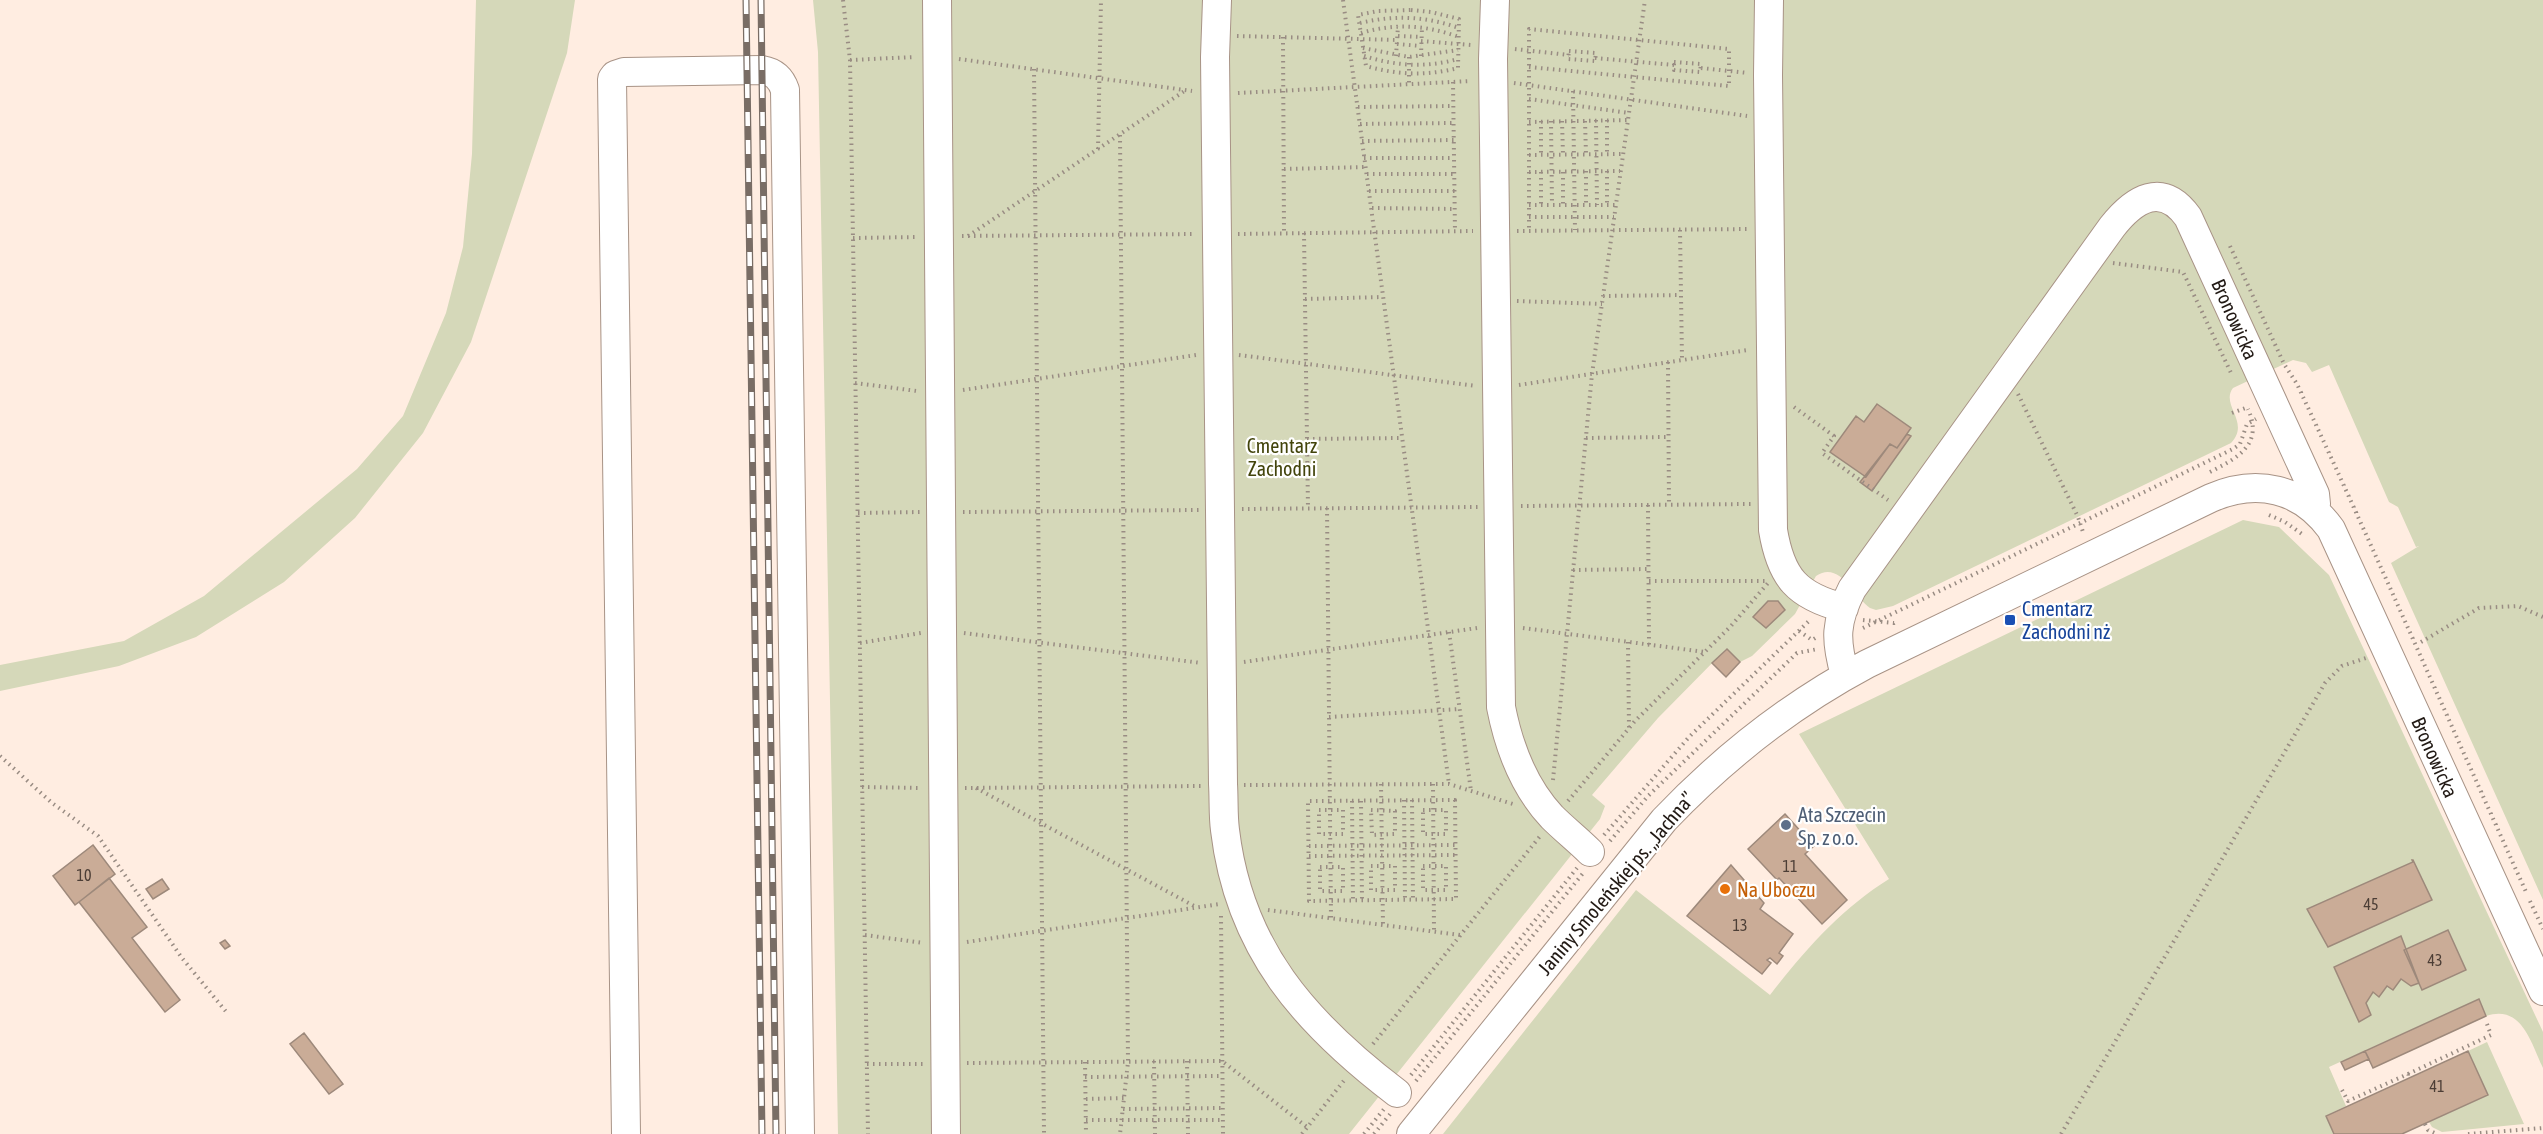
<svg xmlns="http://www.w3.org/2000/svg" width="2543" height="1134" font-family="'Asap Condensed',sans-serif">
  <rect width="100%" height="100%" fill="#ffede1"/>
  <path fill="#d5d8b9" d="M476,0H575L567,53L471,342L423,433L355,518L284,582L196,637L119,666L0,691V665L124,641L204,596L357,469L403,416L446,313L463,247L472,154Z
    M813,0H2543V900L2391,563L2419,546L2416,547L2398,507L2389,502L2329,365L2312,372L2306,363L2293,360L2233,388C2220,405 2251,422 2231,443L1893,606L1876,610L1870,608C1854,597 1840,560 1816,576L1795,614L1752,656L1740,662L1726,649L1658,718L1592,795L1605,806L1600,819L1349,1134H838L818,52Z
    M2243,520L2279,527L2329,575L2543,1032V1068C2531,1043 2522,1004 2486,1016L2479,999L2329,1067L2346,1106L2326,1116L2334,1134H1443L1636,890L1770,995C1804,951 1842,908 1889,879L1799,734Z
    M2487,1042L2524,1124L2442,1132L2432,1127L2429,1122L2488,1095L2468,1051Z"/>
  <path fill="#caac97" stroke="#9d897b" stroke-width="1.5" d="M1877,404L1911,428L1897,448L1890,444L1866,477L1830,452L1856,416L1864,422Z
    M1907,434L1911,436L1872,491L1860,482L1890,444L1897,448Z
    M1768,601H1778L1785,610L1766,628L1753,617Z
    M1727,649L1740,662L1726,677L1712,663Z
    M1785,814L1814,846L1805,854L1847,900L1822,924L1779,878L1777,880L1748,849Z
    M93,845L115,874L75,905L53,876Z
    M2412,860H2413L2432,900L2328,947L2307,909L2413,862Z
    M1731,865L1764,903L1760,909L1793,934L1779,953L1783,956L1777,964L1770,958L1767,960L1771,963L1762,974L1687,916Z
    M109,878L147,927L132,938L180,1000L165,1012L79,902Z
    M162,879L169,889L153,899L146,889Z
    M2448,930L2466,970L2422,990L2404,950Z
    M2401,936L2419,983L2411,986L2401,979L2393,990L2387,986L2379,997L2373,992L2366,1003L2371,1015L2359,1022L2334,967Z
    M225,940L230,946L225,949L220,943Z
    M2479,999L2486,1016L2373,1068L2365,1051Z
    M304,1033L343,1084L329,1094L290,1044Z
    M2365,1051L2369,1059L2345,1070L2341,1062Z
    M2468,1051L2488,1095L2402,1134H2334L2326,1116Z"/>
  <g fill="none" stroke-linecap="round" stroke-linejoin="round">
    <defs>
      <path id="minor" d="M937,0L946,1134
        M1217,0L1215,57L1223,784C1224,800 1223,815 1225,830C1239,949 1305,1023 1397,1093
        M1495,0L1493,59L1501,707C1509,748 1523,786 1552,817C1564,829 1578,840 1590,852
        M1769,0L1768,75L1773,530C1781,578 1797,596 1844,608
        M1845,675C1835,640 1835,622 1852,589L2112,227C2134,199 2162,181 2188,217L2315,494L2316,504L2314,509
        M626,1134L612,79L615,75L624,72L762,70C774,72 781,78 785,90L800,1134
        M1411,1134L1664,820C1724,757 1790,705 1867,664L2211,498C2257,478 2301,488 2331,529L2543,991"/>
    </defs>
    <use href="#minor" stroke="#a89386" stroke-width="30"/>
    <path stroke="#998c83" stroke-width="4" stroke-dasharray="1.5 4.5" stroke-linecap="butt" d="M843,0L850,60L868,1134
      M1343,0L1449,784
      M1411,10L1431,12L1459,19L1458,68C1427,76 1397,75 1366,66L1358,15L1378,11Z
      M1360,23C1394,15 1425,16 1459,28
      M1361,33C1395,23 1426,25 1459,37
      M1237,36L1398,40
      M1398,36L1421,37
      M1283,37L1284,233
      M1421,41L1471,45
      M1397,44L1421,46
      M1363,48L1409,57L1458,50
      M1515,49L1569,55
      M1569,51L1596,53L1595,61L1568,59Z
      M1364,56C1396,66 1426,68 1458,59
      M1396,56L1398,26
      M1421,56L1422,27
      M1409,57V84
      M1595,58L1674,65
      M959,59L1192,91
      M850,60L915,57
      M1674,62L1701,64L1700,72L1674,70Z
      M1529,67L1729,86V49L1529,29V231
      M1701,68L1748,73
      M1034,69L1044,1134
      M1453,82L1455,232
      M1514,83L1747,116
      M1573,91L1575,230
      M1238,93L1471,81
      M1529,99L1629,113
      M1358,107L1454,106
      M1596,120L1597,205
      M1607,120V154
      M1541,121V155
      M1551,121L1552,205
      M1562,121L1563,154
      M1585,121L1586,154
      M1529,122L1628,120
      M1360,124L1454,123
      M1120,135L1128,1062L1120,1134
      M1362,141L1454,140
      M1098,149L1101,0
      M1529,155L1623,154
      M1364,158H1454
      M1284,169L1366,167
      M1586,171V205
      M1607,171V205
      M1529,172L1620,171
      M1541,172V205
      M1563,172V205
      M1367,174H1454
      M1369,191H1455
      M1529,205H1615
      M1372,208L1455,209
      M1529,217H1614
      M1680,230L1682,360
      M1517,231L1749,229
      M1304,233L1308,508
      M1238,234L1473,231
      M962,236L1194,234
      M968,236L1186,90
      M853,238L918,237
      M2230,246L2284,364L2297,384C2376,553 2450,724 2527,894
      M2113,263L2183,272L2232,375
      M1603,296L1681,295
      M1305,299L1383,297
      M1517,301L1602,304
      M1239,355L1476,386
      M1668,362L1669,505
      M855,383L917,391
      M1519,385L1748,350
      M963,390L1196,355
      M2018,394L2078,517L2083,532
      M1794,407L1834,436L1822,453L1888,500
      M2232,413L2248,407
      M1586,438L1668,437
      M1307,439L1402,438
      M2210,472C2237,458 2264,445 2248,409
      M1648,505L1649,645
      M1521,506L1751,504
      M1327,508L1331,918
      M1242,509L1478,507
      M963,512L1199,510
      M858,513L920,512
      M2269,515L2285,522L2302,534
      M1573,570L1649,569
      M1649,581H1765
      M1863,620L1894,623L1897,621
      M1523,628L1705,652
      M1863,628L2233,449L2240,444L2247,424L2256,419
      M1799,631L1812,640L1817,637
      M1449,632L1471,791
      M964,633L1201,663
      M1628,642L1629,728
      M2421,642L2479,608L2518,606L2543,617
      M860,643L921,633
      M1244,662L1477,628
      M1329,717L1460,709
      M0,756L52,803L98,836L182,958L228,1014
      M1553,780L1592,374L1645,0
      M1381,784L1383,925
      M1433,784L1434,932
      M1244,785L1449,784L1513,804
      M862,787L922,788
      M965,788L1201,786
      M976,788L1196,907
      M1404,800L1405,900
      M1412,800L1413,900
      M1455,800L1456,899L1309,901L1308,801Z
      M1352,801L1353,901
      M1361,801L1362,901
      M1568,801L1635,721L1731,626L1768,583
      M1319,810H1343V834H1319Z
      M1371,810L1395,811V834L1372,835Z
      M1423,810H1446V834H1423Z
      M1604,835L1689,737L1811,619
      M1610,841L1648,796L1797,653L1818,649
      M1309,846L1456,845
      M1309,856L1456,855
      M1371,866H1395V890H1371Z
      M1423,866H1446V890H1423Z
      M1320,867H1343V891H1320Z
      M2530,901L2543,929
      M1268,910L1460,935
      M1221,916L1223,1134
      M865,935L924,943
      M967,942L1220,904
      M1373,1044L1541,835
      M1154,1061L1155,1134
      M1187,1061L1188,1134
      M1085,1062L1086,1134
      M967,1063L1222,1061L1307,1127
      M867,1064H923
      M2408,1074L2491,1035L2487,1024
      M1411,1075L1577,868
      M1085,1077L1222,1076
      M1416,1081L1584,872
      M2342,1090L2348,1101L2408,1074L2410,1077
      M1086,1099L1124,1098
      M1123,1109L1223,1108
      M1086,1120H1223
      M2425,1124L2428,1130L2437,1134
      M1302,1134L1346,1078
      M1364,1134L1384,1109
      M1374,1134L1391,1113
      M2061,1134L2325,683L2342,666L2366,658
      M2468,1134L2543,1128"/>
    <use href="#minor" stroke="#fff" stroke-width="28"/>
    <defs>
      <path id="rail" d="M746,0L762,1134
        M761,0L776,1134"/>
    </defs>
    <use href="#rail" stroke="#796d65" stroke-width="7"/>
    <use href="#rail" stroke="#fff" stroke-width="4.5" stroke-dasharray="14" stroke-linecap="butt"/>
  </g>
  <rect fill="#1a4fb4" stroke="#fff" stroke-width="2" x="2004" y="614" width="12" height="12" rx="3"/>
  <circle fill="#5c6f8a" stroke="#fff" stroke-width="2" cx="1786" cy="825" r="6"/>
  <circle fill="#e8710a" stroke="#fff" stroke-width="2" cx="1725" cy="889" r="6"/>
  <g text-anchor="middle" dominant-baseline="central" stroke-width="4.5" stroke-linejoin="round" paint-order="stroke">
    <g font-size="16" fill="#4c3e36">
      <text x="1790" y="866">11</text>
      <text x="84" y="875">10</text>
      <text x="2371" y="904">45</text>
      <text x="1740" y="925">13</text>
      <text x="2435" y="960">43</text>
      <text x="2437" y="1086">41</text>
    </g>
    <g font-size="20" fill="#221a15" stroke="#fff">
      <text transform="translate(2235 319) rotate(66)">Bronowicka</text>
      <text transform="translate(2435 757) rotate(66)">Bronowicka</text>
      <text transform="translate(1616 883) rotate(-50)">Janiny Smoleńskiej ps. „Jachna”</text>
    </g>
    <g font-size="20" fill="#42440b" stroke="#fff">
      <text x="1282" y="445">Cmentarz<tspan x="1282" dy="23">Zachodni</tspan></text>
    </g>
    <g font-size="20" fill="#164399" stroke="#fff" text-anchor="start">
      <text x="2022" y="608">Cmentarz<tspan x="2022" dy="23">Zachodni nż</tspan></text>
    </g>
    <g font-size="20" fill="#4e5e75" stroke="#fff" text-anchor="start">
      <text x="1798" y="814">Ata Szczecin<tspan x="1798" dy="23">Sp. z o.o.</tspan></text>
    </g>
    <g font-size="20" fill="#c56008" stroke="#fff" text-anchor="start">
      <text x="1737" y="889">Na Uboczu</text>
    </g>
  </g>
</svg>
